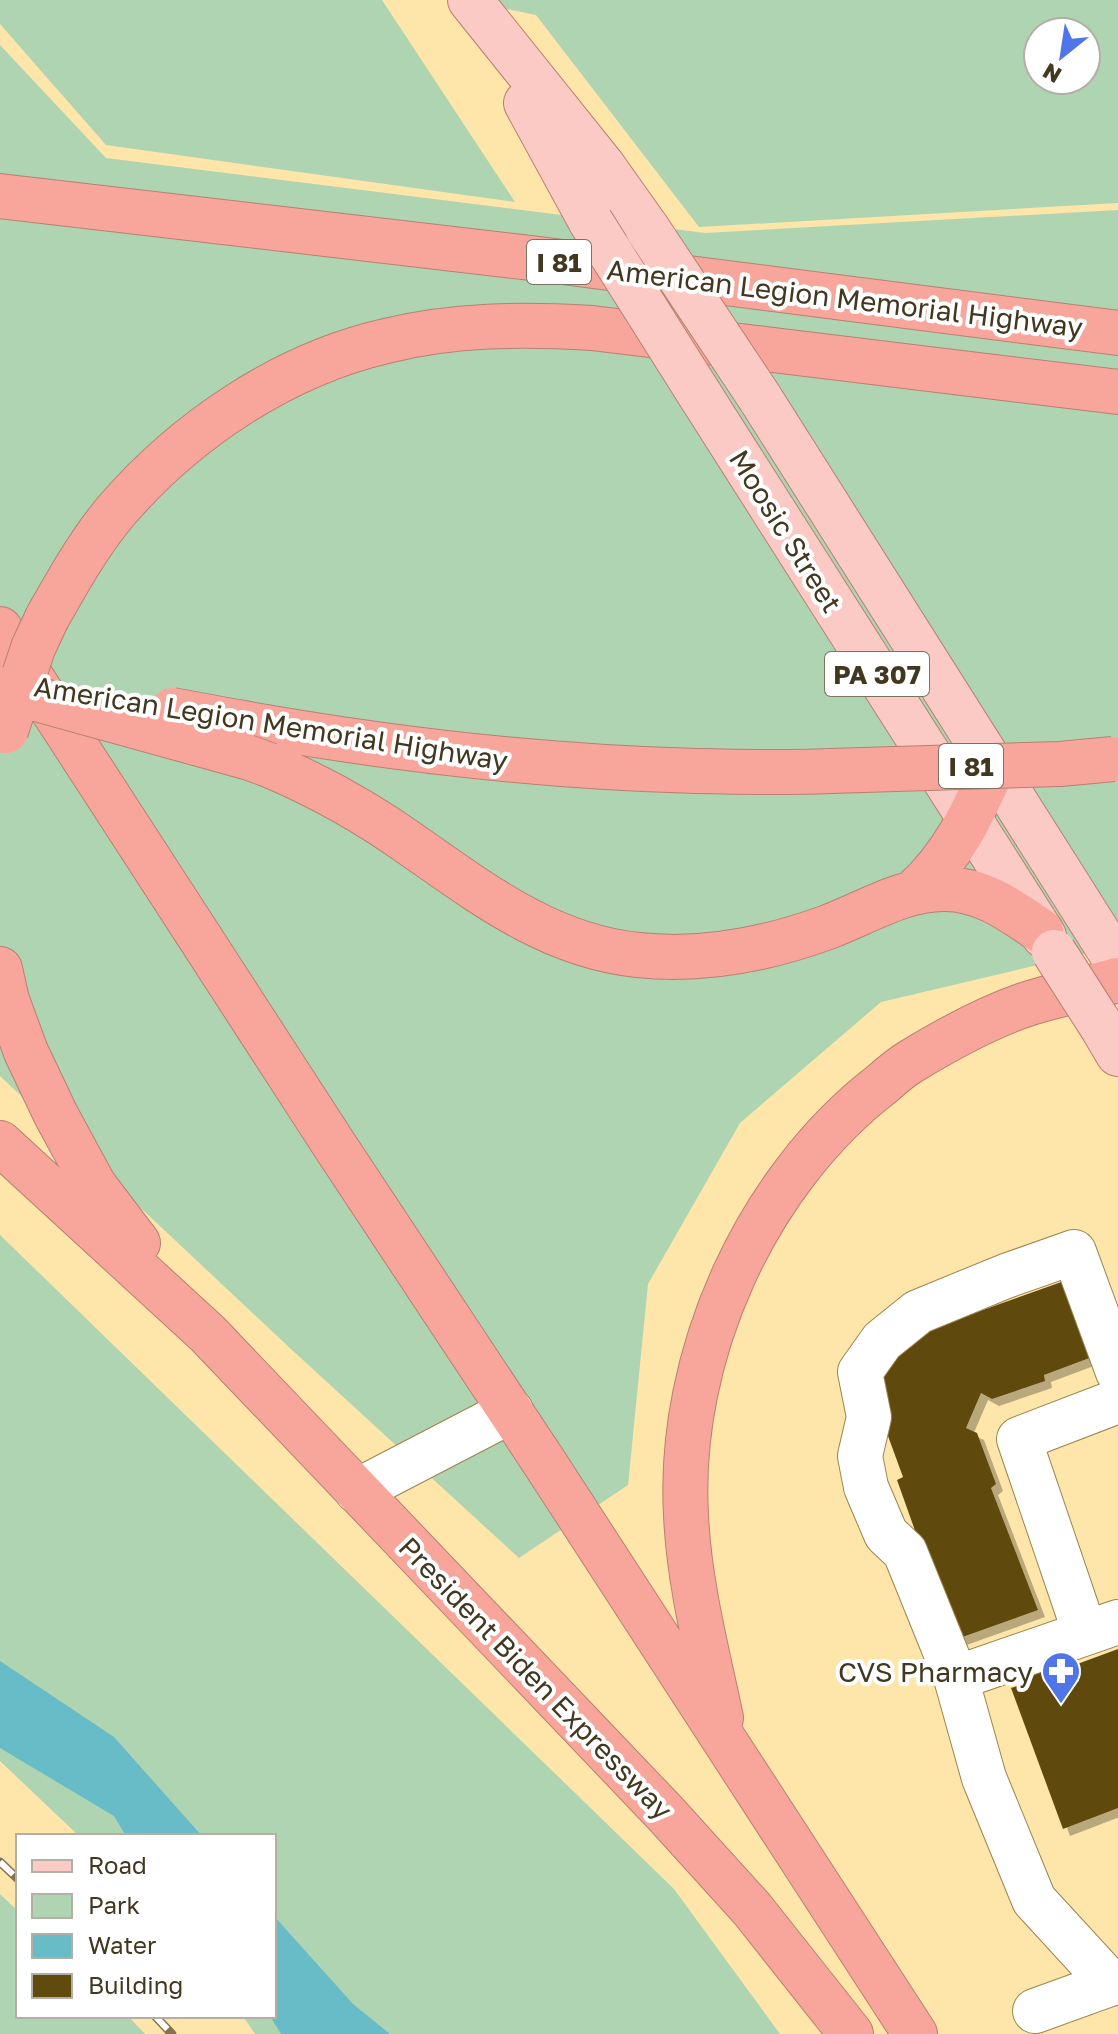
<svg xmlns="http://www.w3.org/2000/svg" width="1118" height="2034" font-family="'Golos Text',sans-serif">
  <defs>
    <filter id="shadow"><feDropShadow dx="7" dy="7" stdDeviation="0" flood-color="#0004"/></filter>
  </defs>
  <rect width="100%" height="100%" fill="#fee5aa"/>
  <path fill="#aed4b1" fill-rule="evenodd" d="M0,0H382L515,202L106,145L0,24Z
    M462,0H1118V203L699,227L536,15ZM1038,32H1086V80H1038Z
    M0,45L106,158L705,233L1118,210V946L881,1002L740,1123L648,1284L628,1485L519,1558L291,1349L0,1076Z
    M0,1235L674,1889L780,2034H255L243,2016H274V1836H79L0,1761Z
    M0,1894L18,1911V2016H128L145,2034H0Z"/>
  <path fill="#68bcc8" d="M0,1661L114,1737L202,1836H126L114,1816L0,1748Z
    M274,1916L353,2004L390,2034H281L270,2016H274Z"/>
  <path fill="#604a0e" filter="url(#shadow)" d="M1067,1280L1092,1357L1044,1375L1045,1381L992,1399L981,1393L966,1428L977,1433L996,1484L991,1488L1038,1610L954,1640L897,1480L903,1477L869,1384L918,1333Z
    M1118,1649V1808L1063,1829L1011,1688L1029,1682L1021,1660L1045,1651L1053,1673Z"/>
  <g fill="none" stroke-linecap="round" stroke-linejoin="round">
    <defs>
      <path id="minor" d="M357,1491L511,1411
        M1085,1633L1019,1439L1118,1401
        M956,1678L1118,1622
        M1111,1984L1034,1900L984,1778L956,1678L905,1552L886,1534L866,1487L860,1456L869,1417L860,1372L882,1341L918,1312L1006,1276L1074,1252L1118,1372
        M1035,2011L1118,1981"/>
      <path id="major" d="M470,0L603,166L647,228
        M526,103L591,222
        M700,395L1044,936
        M760,398L1118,964
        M1102,1027L1118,1054"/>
      <path id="highway" d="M0,196L531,258L1118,333
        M47,618C68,581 89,543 116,511C185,431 282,365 386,341C454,324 522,324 592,328L1118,392
        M0,629L335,1146L546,1465L915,2034
        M237,722C389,749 542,767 696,771C741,772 785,773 830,771
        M269,765C319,786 367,813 412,845C482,894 550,946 638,955C702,962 768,949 828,927C865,913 903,889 943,889C981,888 1012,911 1041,931
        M914,892C953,856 972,815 993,768
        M0,969L7,1000L26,1052L56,1115L94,1185L138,1243
        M0,1143L208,1334L665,1813L752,1909L851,2034
        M721,1718C707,1651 689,1584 686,1515C677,1356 756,1181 882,1084C891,1076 900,1068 910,1062C946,1040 984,1019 1024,1005C1054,995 1087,989 1118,980"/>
    </defs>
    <use href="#minor" stroke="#9c854d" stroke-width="46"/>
    <use href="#major" stroke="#b88071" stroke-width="46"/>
    <use href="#highway" stroke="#b88071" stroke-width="46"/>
    <use href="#minor" stroke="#fff" stroke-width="44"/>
    <use href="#major" stroke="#fbcac4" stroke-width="44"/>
    <use href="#highway" stroke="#f8a69c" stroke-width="44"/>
    <defs>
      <path id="rail" d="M0,1862L18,1879
        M155,2016L172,2034"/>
    </defs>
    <use href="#rail" stroke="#83744f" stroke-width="9"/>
    <use href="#rail" stroke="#fff" stroke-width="6" stroke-dasharray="18" stroke-linecap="butt"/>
    <defs>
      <path id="major-bridge" d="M591,222L700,395
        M647,228L760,398
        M1054,952L1102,1027"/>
      <path id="highway-bridge" d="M0,689L250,758L269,765
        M172,710L237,722
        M6,731L33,648L47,618
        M830,771L1060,764L1113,759"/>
    </defs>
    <use href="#major-bridge" stroke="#b88071" stroke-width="46" stroke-linecap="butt"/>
    <use href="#highway-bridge" stroke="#b88071" stroke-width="46" stroke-linecap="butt"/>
    <use href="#major-bridge" stroke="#fbcac4" stroke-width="44"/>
    <use href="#highway-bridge" stroke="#f8a69c" stroke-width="44"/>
  </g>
  <defs>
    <symbol id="pharmacy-pin" viewBox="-11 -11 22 30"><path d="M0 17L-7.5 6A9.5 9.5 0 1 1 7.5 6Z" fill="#4f75e9" stroke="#fff"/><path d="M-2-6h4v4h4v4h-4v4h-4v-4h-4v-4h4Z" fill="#fff"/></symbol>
  </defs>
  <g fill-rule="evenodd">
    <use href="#pharmacy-pin" x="1039" y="1649" width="44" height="60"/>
  </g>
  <g text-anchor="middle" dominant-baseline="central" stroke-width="8" stroke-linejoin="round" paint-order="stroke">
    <g fill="#fff" stroke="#7b7463" stroke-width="2">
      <rect x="527" y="240" width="64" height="44" rx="6"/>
      <rect x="825" y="652" width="104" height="44" rx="6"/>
      <rect x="939" y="744" width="64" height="44" rx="6"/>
    </g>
    <g font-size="26" font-weight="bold" fill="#423820">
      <text x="559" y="262">I 81</text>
      <text x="877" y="674">PA 307</text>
      <text x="971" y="766">I 81</text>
    </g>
    <g font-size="28" fill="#423820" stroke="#fff">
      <text transform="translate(845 298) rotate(7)">American Legion Memorial Highway</text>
      <text transform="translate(786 531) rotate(58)">Moosic Street</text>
      <text transform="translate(271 723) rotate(9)">American Legion Memorial Highway</text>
      <text transform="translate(536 1678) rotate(46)">President Biden Expressway</text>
    </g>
    <g font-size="28" fill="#423820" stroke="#fff" text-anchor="end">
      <text x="1033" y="1671">CVS Pharmacy</text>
    </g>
  </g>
  <rect x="16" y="1834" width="260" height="184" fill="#ffffff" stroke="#b3afa6" stroke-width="2"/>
  <rect x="32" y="1860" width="40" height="12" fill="#fbcac4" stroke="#b3afa6" stroke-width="2"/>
  <text x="88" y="1874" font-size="24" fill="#423820">Road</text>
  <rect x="32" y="1894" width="40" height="24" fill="#aed4b1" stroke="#b3afa6" stroke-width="2"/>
  <text x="88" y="1914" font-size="24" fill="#423820">Park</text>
  <rect x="32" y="1934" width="40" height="24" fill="#68bcc8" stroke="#b3afa6" stroke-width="2"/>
  <text x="88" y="1954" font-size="24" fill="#423820">Water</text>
  <rect x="32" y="1974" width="40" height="24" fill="#604a0e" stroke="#b3afa6" stroke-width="2"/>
  <text x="88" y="1994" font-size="24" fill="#423820">Building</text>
  <g transform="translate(1062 56) rotate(210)"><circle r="38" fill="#ffffff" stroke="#b3afa6" stroke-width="2"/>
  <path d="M0-6L14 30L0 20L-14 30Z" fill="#4f75e9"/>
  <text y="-12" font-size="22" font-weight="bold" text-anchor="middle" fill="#423820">N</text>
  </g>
</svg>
